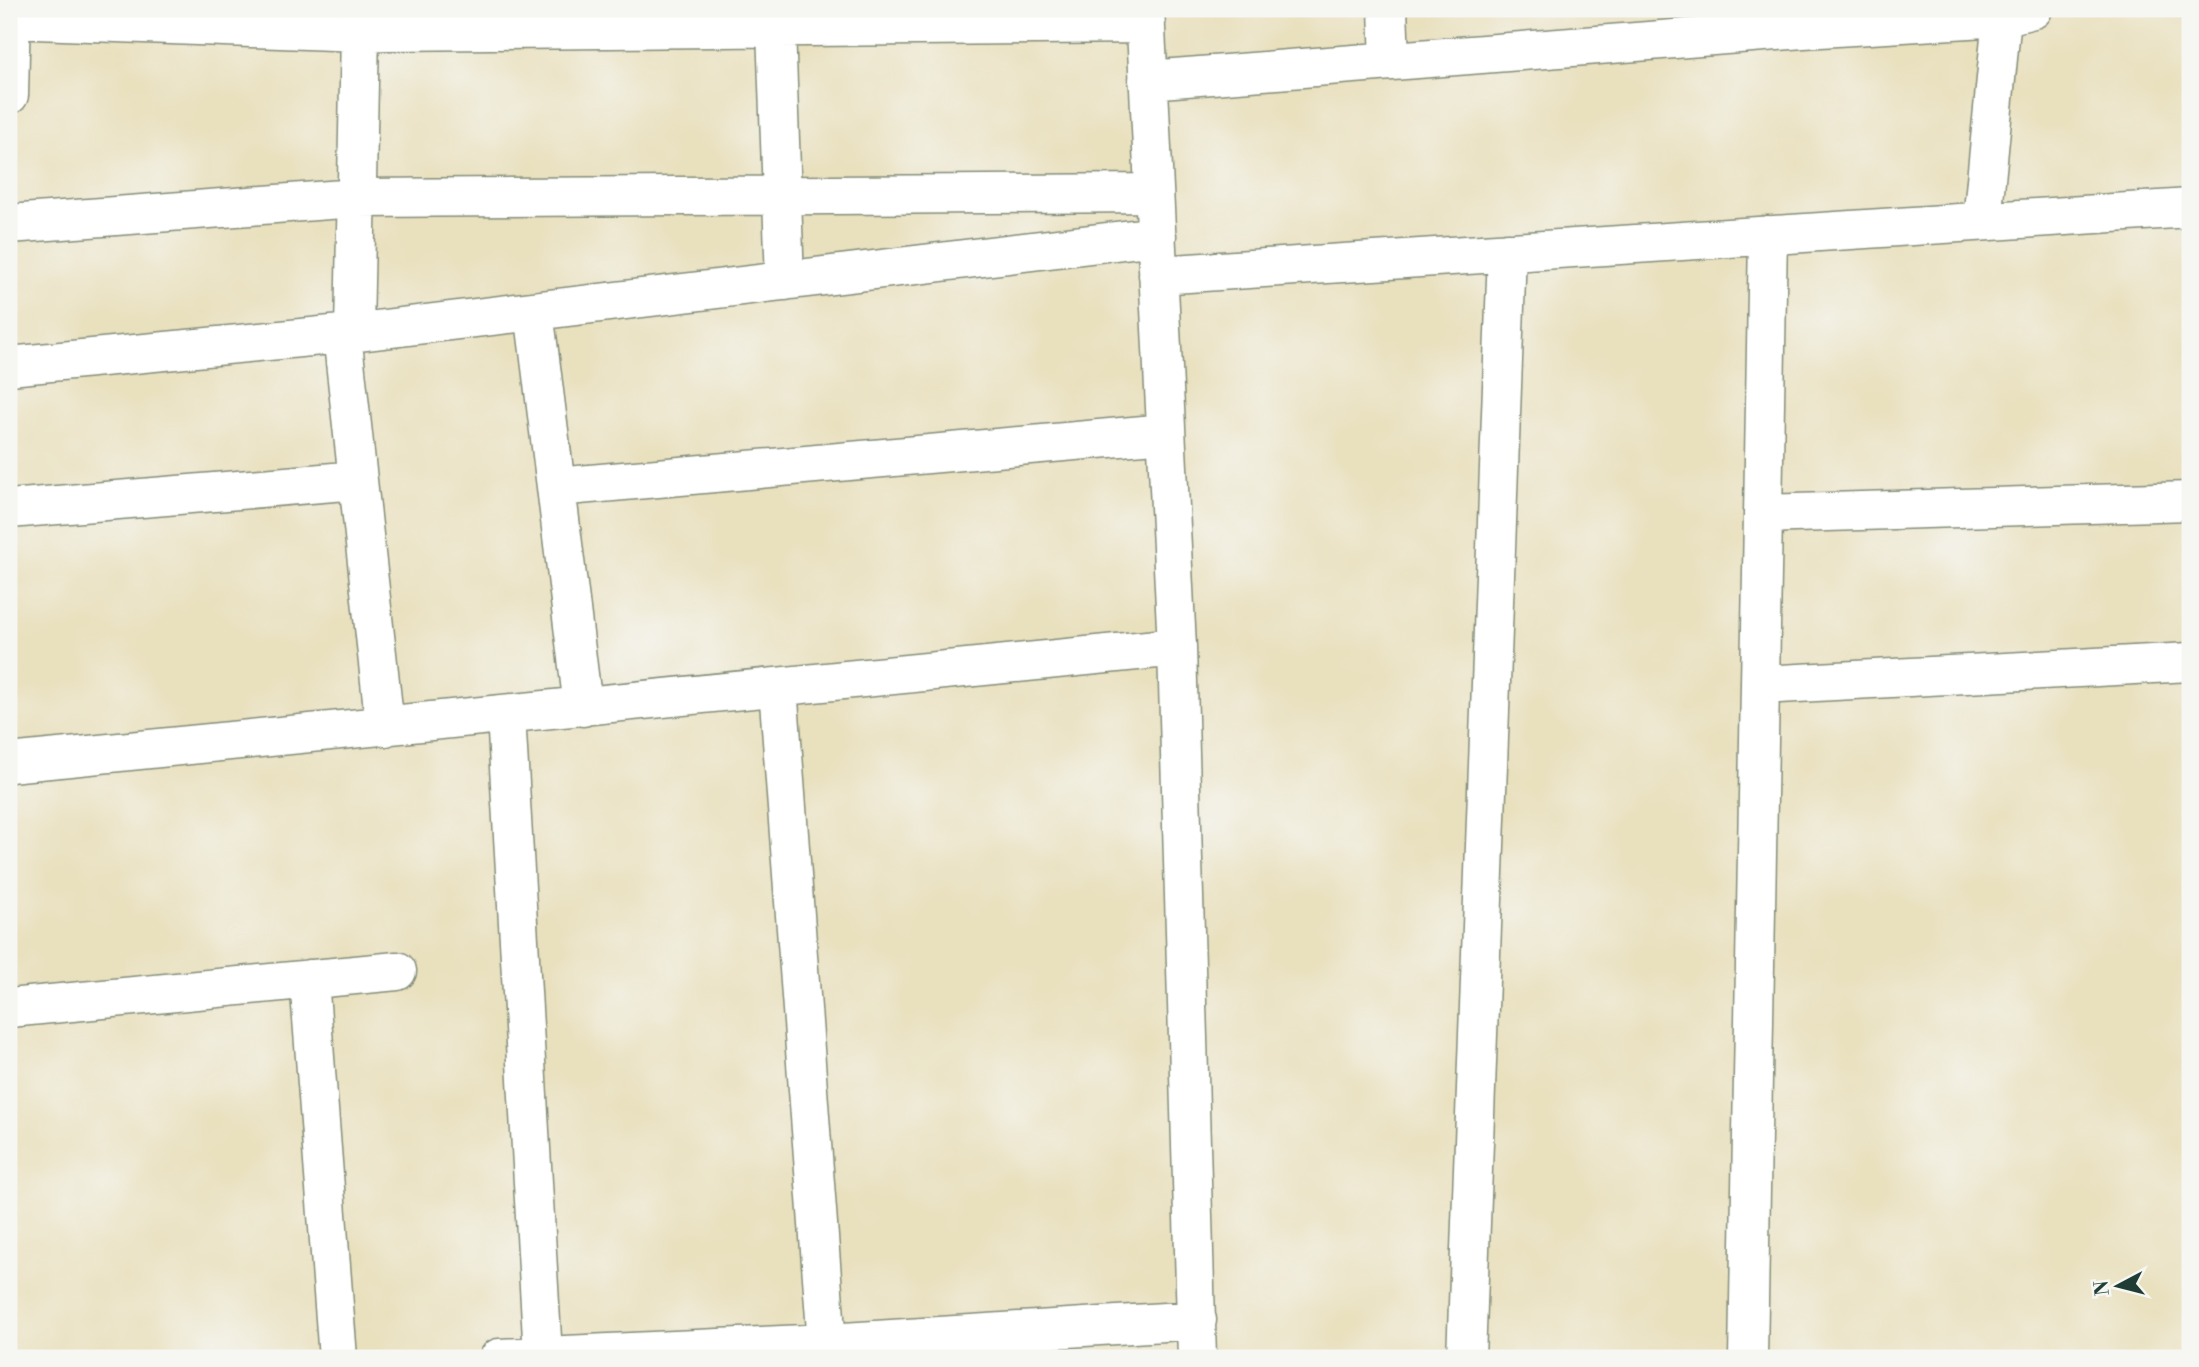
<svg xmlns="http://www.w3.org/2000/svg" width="2199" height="1367" font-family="'Libre Bodoni',serif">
  <rect width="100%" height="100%" fill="#f6f6f2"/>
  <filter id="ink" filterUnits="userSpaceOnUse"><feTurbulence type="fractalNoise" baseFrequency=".0143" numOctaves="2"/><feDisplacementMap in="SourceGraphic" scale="14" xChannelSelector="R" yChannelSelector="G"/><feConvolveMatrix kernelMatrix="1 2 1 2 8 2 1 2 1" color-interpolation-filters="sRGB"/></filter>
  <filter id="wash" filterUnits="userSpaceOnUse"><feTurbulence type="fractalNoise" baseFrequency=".00686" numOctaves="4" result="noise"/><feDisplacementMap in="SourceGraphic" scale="28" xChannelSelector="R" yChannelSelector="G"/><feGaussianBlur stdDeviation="1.57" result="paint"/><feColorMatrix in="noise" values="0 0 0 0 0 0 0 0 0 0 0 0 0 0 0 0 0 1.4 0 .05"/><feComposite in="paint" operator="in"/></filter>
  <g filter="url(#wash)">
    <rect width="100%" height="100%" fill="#e9e0be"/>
  </g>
  <g filter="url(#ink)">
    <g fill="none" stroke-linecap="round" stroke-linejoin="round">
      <defs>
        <path id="minor" d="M1145,9L1177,647L1197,1358
          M1388,9L1390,61
          M2002,17L2033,9
          M9,19L360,32
          M776,29L785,281
          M387,31L1146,24
          M1148,80L1803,29L2002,17L1982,221
          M9,95L11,9
          M9,224L356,198L1154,193
          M1158,275L2190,208
          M534,311L556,487
          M354,332L360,32L387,31
          M342,334L385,727
          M9,366L342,334L1157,236
          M9,509L358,480
          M1763,514L2190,501
          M1760,685L2190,662
          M778,687L828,1358
          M583,707L556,487L1166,433
          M9,763L1177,647
          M309,979L338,1358
          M9,1008L397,971
          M543,1356L827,1343L1197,1320
          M499,1358L543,1356L506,715
          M1466,1358L1507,252
          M1748,1358L1768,235"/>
      </defs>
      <use href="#minor" stroke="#848e79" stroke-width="41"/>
      <use href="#minor" stroke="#fff" stroke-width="38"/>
    </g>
  </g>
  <rect width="2199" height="1367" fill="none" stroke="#f6f6f2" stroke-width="35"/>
  <g transform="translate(2118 1286) rotate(263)" stroke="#f6f6f2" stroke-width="5" paint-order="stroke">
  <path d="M0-5L12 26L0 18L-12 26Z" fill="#1f3d34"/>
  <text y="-10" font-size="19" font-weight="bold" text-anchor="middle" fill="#1f3d34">N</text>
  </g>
</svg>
